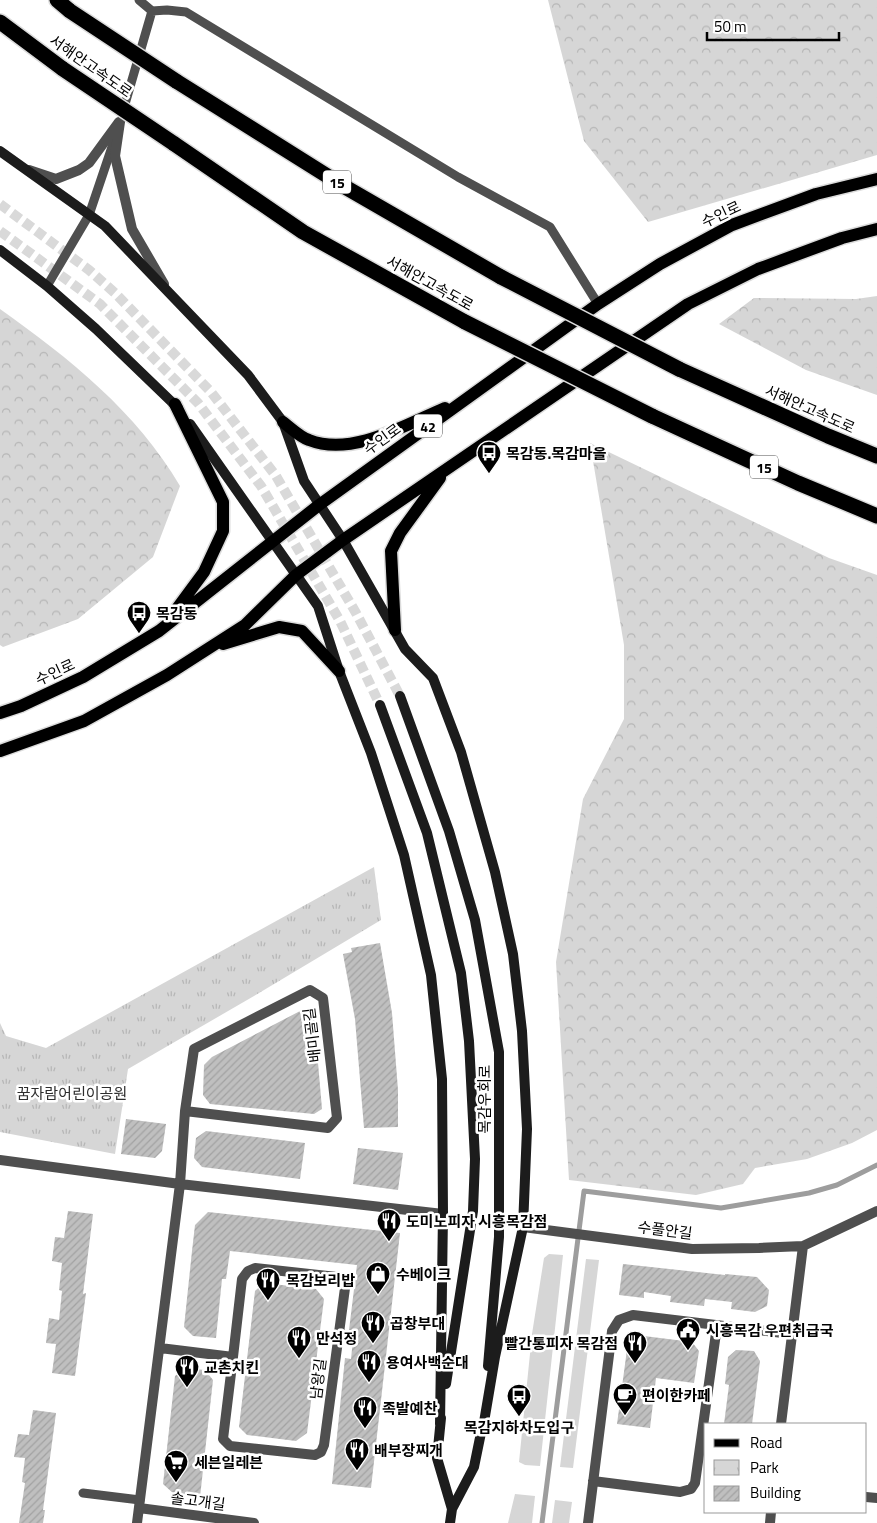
<svg xmlns="http://www.w3.org/2000/svg" width="877" height="1523" font-family="'Titillium Web','Noto Sans KR',sans-serif">
  <defs>
    <pattern id="forest-crowns" width="20" height="18" patternUnits="userSpaceOnUse" patternTransform="scale(1.25)"><rect width="20" height="18" fill="#d6d6d6"/><path d="M2 6a3 3 0 1 1 6 0M12 15a3 3 0 1 1 6 0" fill="none" stroke="#b6b6b6"/></pattern>
    <pattern id="park-tufts" width="24" height="20" patternUnits="userSpaceOnUse" patternTransform="scale(1.25)"><rect width="24" height="20" fill="#d6d6d6"/><path d="M3 7l-1-3M5 7V3M7 7l1-3M15 17l-1-3M17 17v-4M19 17l1-3" fill="none" stroke="#b6b6b6"/></pattern>
    <pattern id="building-hatch" width="6" height="6" patternUnits="userSpaceOnUse" patternTransform="scale(1.25)"><rect width="6" height="6" fill="#bfbfbf"/><path d="M-1 1l2-2M0 6l6-6M5 7l2-2" fill="none" stroke="#a2a2a2"/></pattern>
  </defs>
  <rect width="100%" height="100%" fill="#fff"/>
  <path fill="#d6d6d6" d="M549,1254L563,1255L540,1466L525,1465L519,1462L532,1334L544,1258Z
    M586,1259L599,1260L573,1468L560,1467Z
    M515,1494L535,1496L532,1523H508Z
    M555,1500L572,1502L569,1523H552Z"/>
  <path fill="url(#forest-crowns)" d="M548,0H877V155L648,222L584,141Z
    M877,296V395L806,370L719,324L754,298L856,299Z
    M0,309C69,358 137,412 180,486L153,557L78,619L3,647L0,645Z
    M590,443L829,558L877,575V1130L852,1143L807,1159L755,1168L743,1184L696,1195L569,1180L556,962L583,799L624,719V645Z"/>
  <path fill="url(#park-tufts)" d="M374,867L381,920L254,996L128,1069L115,1154L0,1132V1023L6,1036L46,1048Z"/>
  <g fill="none" stroke-linecap="round" stroke-linejoin="round">
    <path stroke="#9d9d9d" stroke-width="5" d="M542,1523L584,1191L721,1208L809,1193L837,1185L877,1165"/>
  </g>
  <path fill="url(#building-hatch)" d="M380,943L392,1013L398,1090V1127L364,1128L355,1019L343,954L352,952L351,948Z
    M302,1010L314,1016L322,1109L314,1114L210,1104L203,1095L204,1065L212,1057Z
    M126,1119L166,1124L162,1151L155,1158L121,1154Z
    M206,1131L305,1143L300,1179L202,1167L194,1158L196,1138Z
    M358,1148L403,1153L398,1190L353,1184Z
    M68,1211L93,1214L83,1294L86,1293L75,1376L52,1373L56,1344L46,1343L49,1318L59,1320L62,1291L59,1290L62,1263L52,1261L55,1237L64,1238Z
    M208,1212L400,1233L371,1488L332,1484L345,1358L351,1359L354,1330H349L357,1265L230,1251L226,1279H222L216,1338L193,1336L184,1327L192,1251L195,1225Z
    M623,1264L725,1275V1274L757,1277L769,1290L767,1306L755,1312L731,1309L732,1302L705,1299L704,1306L670,1302L671,1296L644,1292V1298L619,1295Z
    M264,1283L316,1289L324,1299L307,1433L296,1441L247,1435L239,1427L255,1291Z
    M636,1335L692,1342L699,1351L694,1383L656,1378L650,1428L617,1424L628,1342Z
    M736,1350L754,1351L760,1361L752,1424H724L729,1385L725,1384L728,1357Z
    M185,1368L205,1370L213,1380L200,1497L174,1494L163,1484L175,1376Z
    M33,1410L56,1413L43,1510H45L43,1523H19L25,1483L22,1482L25,1458L14,1457L18,1434L29,1435Z"/>
  <g fill="none" stroke-linecap="round" stroke-linejoin="round">
    <path stroke="#d9d9d9" stroke-width="10" stroke-dasharray="10 5" stroke-linecap="butt" d="M0,204L89,270L115,293L211,392L276,476L356,613L400,696
      M0,231L100,304L198,403L261,486L340,621L380,705"/>
    <defs>
      <path id="primary" d="M283,422C291,428 300,437 309,440C352,457 405,425 445,408
        M170,618L204,572L223,531V502L175,404
        M395,630L391,551L400,533L440,478
        M223,644L279,627L302,631L339,671
        M0,713L21,706L83,677L159,631L319,505L598,304L660,264L732,225L816,194L877,179
        M0,751L84,721L167,675L245,625L296,575L343,540L688,304L758,269L842,238L877,229"/>
      <path id="motorway" d="M57,0L70,11
        M0,22L63,69
        M176,81L345,187L501,277
        M173,143L303,232L465,322
        M679,369L828,436L877,456
        M652,416L798,483L877,516"/>
    </defs>
    <use href="#primary" stroke="#dbdbdb" stroke-width="15"/>
    <use href="#motorway" stroke="#dbdbdb" stroke-width="18"/>
    <path stroke="#4f4f4f" stroke-width="9" d="M152,11L167,10L186,12L458,177L550,227L598,304
      M123,111L152,11L139,0
      M47,286L89,215L114,141
      M83,1493L140,1500"/>
    <path stroke="#4f4f4f" stroke-width="10" d="M0,1160L180,1184L443,1214
      M523,1227L692,1249L759,1248L803,1246L877,1211
      M160,1348L233,1357L242,1279L248,1271L255,1268L337,1277L343,1281L345,1288L324,1445L321,1452L315,1455L230,1446L223,1439L233,1357
      M781,1424L803,1246
      M593,1481L680,1492L691,1489L695,1483L717,1326
      M866,1497L877,1498
      M139,1508L254,1523
      M137,1523L180,1184L185,1111L194,1049L310,990L323,998L337,1118L328,1128L185,1111
      M588,1523L612,1331L619,1320L633,1315L791,1334
      M770,1523L771,1512"/>
    <path stroke="#4f4f4f" stroke-width="10" d="M120,122L115,156L132,229L164,284
      M29,170L56,179L79,170L89,163L119,122"/>
    <path stroke="#1c1c1c" stroke-width="10" d="M0,151L105,226L248,375L283,422L304,481L343,540L405,649L433,678L461,752L495,872L513,954L522,1031L527,1129L523,1227L495,1357L483,1428
      M0,250L47,286L96,329L178,408
      M190,424L318,606L339,671L371,753L404,855L431,975L442,1079L443,1214L440,1424
      M400,696L449,831L475,920L499,1052V1237L488,1366
      M380,705L427,833L461,973L469,1041L475,1159L473,1211L446,1384
      M441,1418L437,1458L452,1509
      M450,1523L452,1509L474,1467L483,1423"/>
    <use href="#primary" stroke="#000" stroke-width="12"/>
    <use href="#motorway" stroke="#000" stroke-width="15"/>
    <defs>
      <path id="motorway-bridge" d="M70,11L176,81
        M63,69L173,143
        M501,277L679,369
        M465,322L652,416"/>
    </defs>
    <use href="#motorway-bridge" stroke="#dbdbdb" stroke-width="18" stroke-linecap="butt"/>
    <use href="#motorway-bridge" stroke="#000" stroke-width="15"/>
  </g>
  <defs>
    <symbol id="bus-pin" viewBox="-11 -11 22 30"><path d="M0 17L-7.5 6A9.5 9.5 0 1 1 7.5 6Z" fill="#000" stroke="#fff"/><path d="M-5-6H5V4H4V6H2V4H-2V6H-4V4H-5ZM-3.5-4V0h7V-4ZM-3.5 1.2v1.5H-2V1.2ZM2 1.2v1.5H3.5V1.2Z" fill="#fff"/></symbol>
    <symbol id="restaurant-pin" viewBox="-11 -11 22 30"><path d="M0 17L-7.5 6A9.5 9.5 0 1 1 7.5 6Z" fill="#000" stroke="#fff"/><path d="M-5-6h1v4h1v-4h1v4h1v-4h1v5L-1.5 .5V6h-2V.5L-5-1ZM5-6V6H3V1.5H1.5Q1.5-4 5-6Z" fill="#fff"/></symbol>
    <symbol id="shop-pin" viewBox="-11 -11 22 30"><path d="M0 17L-7.5 6A9.5 9.5 0 1 1 7.5 6Z" fill="#000" stroke="#fff"/><path d="M-5-2.5h2.3a2.7 3.5 0 0 1 5.4 0H5L5.5 6h-11ZM-1.5-2.5h3a1.5 2.3 0 0 0-3 0Z" fill="#fff"/></symbol>
    <symbol id="civic-pin" viewBox="-11 -11 22 30"><path d="M0 17L-7.5 6A9.5 9.5 0 1 1 7.5 6Z" fill="#000" stroke="#fff"/><path d="M-.6-6.5H3V-4.5H.6V-3L4-1V1h2V6H-6V1h2V-1L-.6-3ZM-1.2 2.5V6h2.4V2.5Z" fill="#fff"/></symbol>
    <symbol id="cafe-pin" viewBox="-11 -11 22 30"><path d="M0 17L-7.5 6A9.5 9.5 0 1 1 7.5 6Z" fill="#000" stroke="#fff"/><path d="M-5.5-4.5H6V0H3Q3 3.5 0 3.5H-2.5Q-5.5 3.5-5.5 0ZM3-3.2v2h1.7v-2ZM-6 4.5H4V6H-6Z" fill="#fff"/></symbol>
    <symbol id="supermarket-pin" viewBox="-11 -11 22 30"><path d="M0 17L-7.5 6A9.5 9.5 0 1 1 7.5 6Z" fill="#000" stroke="#fff"/><path d="M-6-5.5h2.5l.6 2H6L4.5 2H-2.5L-4.4-4H-6ZM-1.5 3.2a1.3 1.3 0 1 0 .1 0ZM3 3.2a1.3 1.3 0 1 0 .1 0Z" fill="#fff"/></symbol>
  </defs>
  <g fill-rule="evenodd">
    <use href="#bus-pin" x="475" y="439" width="28" height="38"/>
    <use href="#bus-pin" x="125" y="599" width="28" height="38"/>
    <use href="#restaurant-pin" x="375" y="1207" width="28" height="38"/>
    <use href="#shop-pin" x="364" y="1260" width="28" height="38"/>
    <use href="#restaurant-pin" x="254" y="1266" width="28" height="38"/>
    <use href="#restaurant-pin" x="359" y="1309" width="28" height="38"/>
    <use href="#civic-pin" x="674" y="1316" width="28" height="38"/>
    <use href="#restaurant-pin" x="285" y="1324" width="28" height="38"/>
    <use href="#restaurant-pin" x="621" y="1329" width="28" height="38"/>
    <use href="#restaurant-pin" x="355" y="1348" width="28" height="38"/>
    <use href="#restaurant-pin" x="173" y="1353" width="28" height="38"/>
    <use href="#cafe-pin" x="611" y="1381" width="28" height="38"/>
    <use href="#bus-pin" x="505" y="1382" width="28" height="38"/>
    <use href="#restaurant-pin" x="351" y="1394" width="28" height="38"/>
    <use href="#restaurant-pin" x="343" y="1436" width="28" height="38"/>
    <use href="#supermarket-pin" x="162" y="1448" width="28" height="38"/>
  </g>
  <g text-anchor="middle" dominant-baseline="central" stroke-width="5" stroke-linejoin="round" paint-order="stroke">
    <g fill="#fff" stroke="#4c4c4c" stroke-width="1">
      <rect x="323" y="170.5" width="28" height="23" rx="4"/>
      <rect x="414" y="414.5" width="28" height="23" rx="4"/>
      <rect x="750" y="455.5" width="28" height="23" rx="4"/>
    </g>
    <g font-size="14" font-weight="bold" fill="#000">
      <text x="337" y="182">15</text>
      <text x="428" y="426">42</text>
      <text x="764" y="467">15</text>
    </g>
    <g font-size="15" fill="#000" stroke="#fff">
      <text transform="translate(91 66) rotate(35)">서해안고속도로</text>
      <text transform="translate(721 214) rotate(-25)">수인로</text>
      <text transform="translate(430 283) rotate(29)">서해안고속도로</text>
      <text transform="translate(810 409) rotate(24)">서해안고속도로</text>
      <text transform="translate(382 439) rotate(-36)">수인로</text>
      <text transform="translate(55 672) rotate(-25)">수인로</text>
      <text transform="translate(312 1035) rotate(-97)">배미골길</text>
      <text transform="translate(484 1099) rotate(-90)">목감우회로</text>
      <text transform="translate(665 1230) rotate(7)">수풀안길</text>
      <text transform="translate(318 1379) rotate(-83)">남왕길</text>
      <text transform="translate(198 1501) rotate(7)">솔고개길</text>
    </g>
    <g font-size="15" font-weight="bold" fill="#000" stroke="#fff" text-anchor="start">
      <text x="506" y="453">목감동.목감마을</text>
      <text x="156" y="613">목감동</text>
      <text x="406" y="1221">도미노피자 시흥목감점</text>
      <text x="396" y="1274">수베이크</text>
      <text x="286" y="1280">목감보리밥</text>
      <text x="390" y="1323">곱창부대</text>
      <text x="706" y="1330">시흥목감 우편취급국</text>
      <text x="316" y="1338">만석정</text>
      <text x="618" y="1343" text-anchor="end">빨간통피자 목감점</text>
      <text x="386" y="1362">용여사백순대</text>
      <text x="204" y="1367">교촌치킨</text>
      <text x="642" y="1395">편이한카페</text>
      <text x="382" y="1408">족발예찬</text>
      <text x="519" y="1427" text-anchor="middle">목감지하차도입구</text>
      <text x="374" y="1450">배부장찌개</text>
      <text x="194" y="1462">세븐일레븐</text>
    </g>
    <g font-size="15" fill="#2d2d2d" stroke="#fff">
      <text x="72" y="1093">꿈자람어린이공원</text>
    </g>
  </g>
  <rect x="704" y="1423" width="162" height="90" fill="#ffffff" stroke="#999999"/>
  <rect x="714" y="1439" width="25" height="8" fill="#000000" stroke="#999999"/>
  <text x="750" y="1448" font-size="15" fill="#000000">Road</text>
  <rect x="714" y="1460" width="25" height="15" fill="url(#park-tufts)" stroke="#999999"/>
  <text x="750" y="1473" font-size="15" fill="#000000">Park</text>
  <rect x="714" y="1486" width="25" height="15" fill="url(#building-hatch)" stroke="#999999"/>
  <text x="750" y="1498" font-size="15" fill="#000000">Building</text>
  <path d="M707 32v8h132v-8" fill="none" stroke="#000000" stroke-width="2.5"/>
  <text x="714" y="32" font-size="15" fill="#000000" stroke="#ffffff" stroke-width="4" paint-order="stroke">50 m</text>
</svg>
